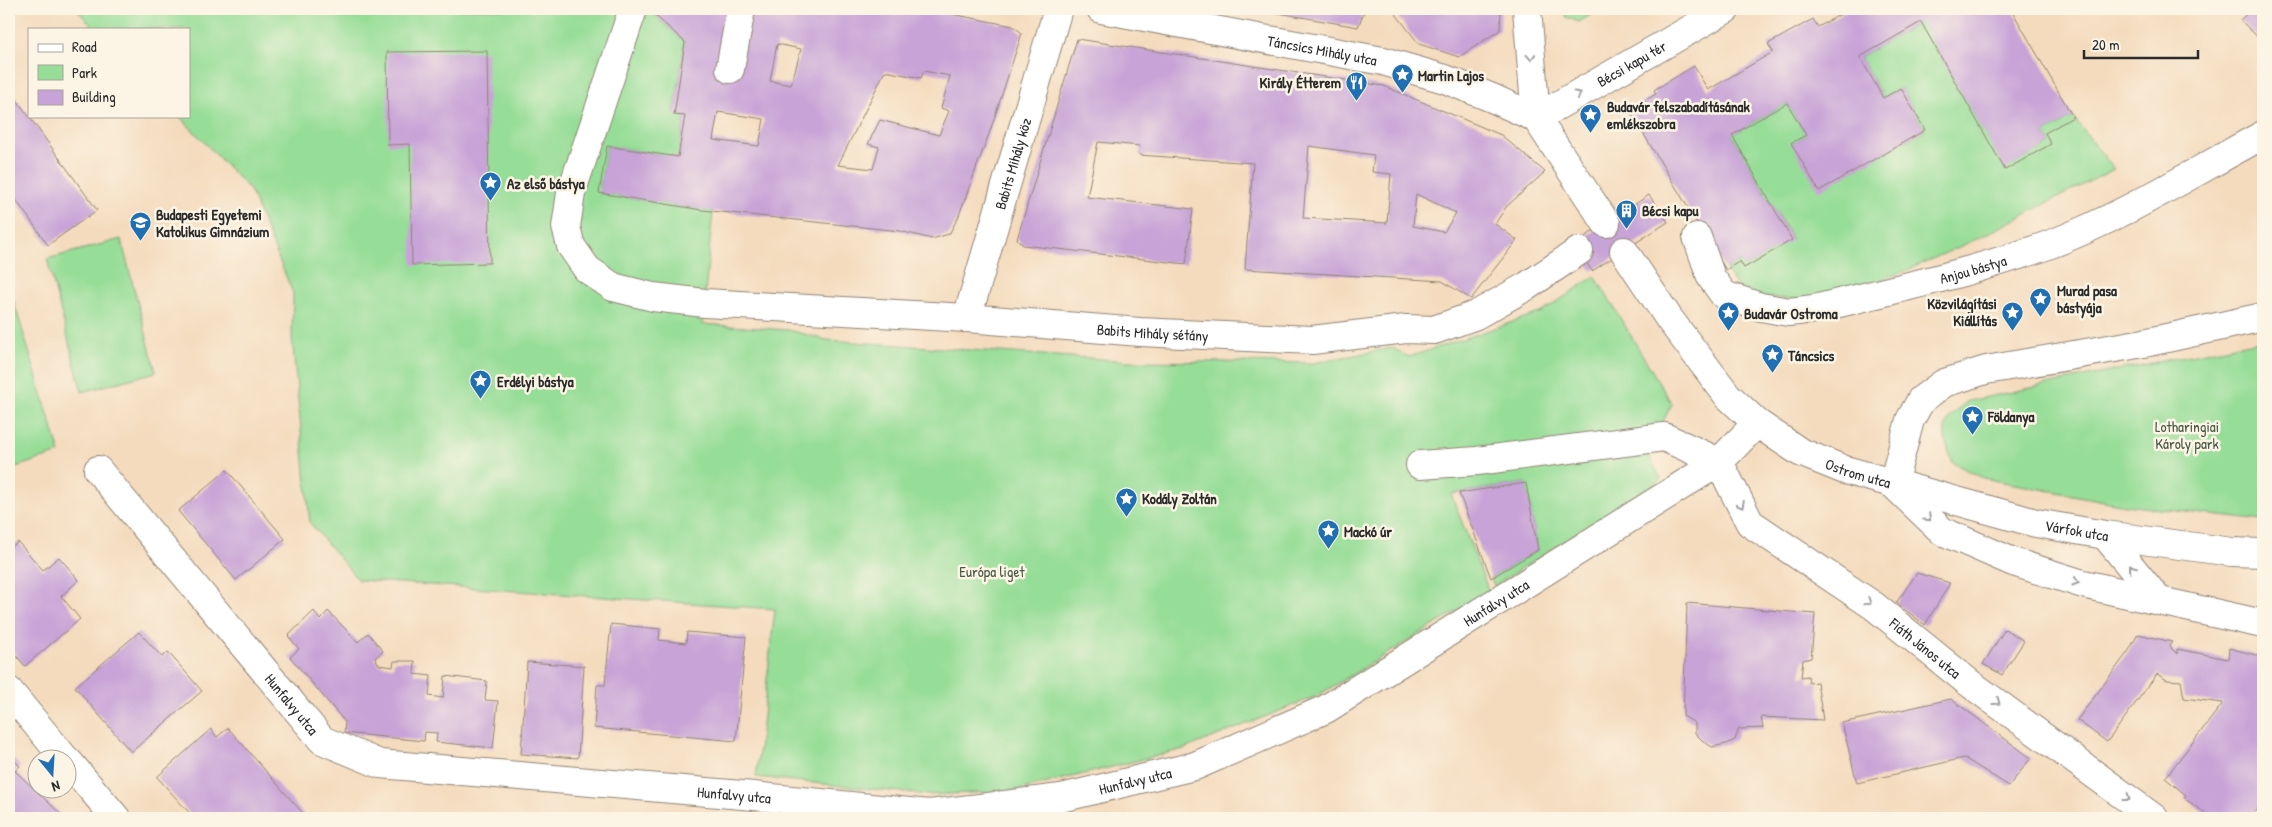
<svg xmlns="http://www.w3.org/2000/svg" width="2272" height="827" font-family="'Patrick Hand',sans-serif">
  <rect width="100%" height="100%" fill="#fcf5e5"/>
  <filter id="ink" filterUnits="userSpaceOnUse"><feTurbulence type="fractalNoise" baseFrequency=".02" numOctaves="2"/><feDisplacementMap in="SourceGraphic" scale="10" xChannelSelector="R" yChannelSelector="G"/><feConvolveMatrix kernelMatrix="1 2 1 2 8 2 1 2 1" color-interpolation-filters="sRGB"/></filter>
  <filter id="wash" filterUnits="userSpaceOnUse"><feTurbulence type="fractalNoise" baseFrequency=".0096" numOctaves="4" result="noise"/><feDisplacementMap in="SourceGraphic" scale="20" xChannelSelector="R" yChannelSelector="G"/><feGaussianBlur stdDeviation="1.12" result="paint"/><feColorMatrix in="noise" values="0 0 0 0 0 0 0 0 0 0 0 0 0 0 0 0 0 1.4 0 .05"/><feComposite in="paint" operator="in"/></filter>
  <g filter="url(#wash)">
    <rect width="100%" height="100%" fill="#f4dbbe"/>
    <path fill="#96dd97" stroke="#608461" d="M76,9H648L685,42L674,114L685,116L678,157L607,146L599,193L713,211L702,324L789,330L826,340L1130,361L1313,363L1392,348L1409,357L1542,312L1595,276L1672,404L1647,452L1661,479L1494,586L1491,578L1538,550L1526,483L1451,494L1489,592L1317,696L1184,749L1015,791L929,795L756,777L775,609L358,580L310,523L292,337L293,293L250,190L179,116H189V29H95Z
      M1566,9H1601L1579,22L1566,17Z
      M1921,22L2005,169L2051,144L2045,133L2073,117L2114,169L1979,238L1903,272L1821,301L1744,296L1726,270L1740,261L1744,268L1792,239L1732,135L1787,103L1806,135L1792,143L1819,190L1925,130L1901,88L1883,98L1860,57Z
      M121,239L156,372L82,392L47,259Z
      M9,286L60,453L9,469Z
      M2263,340V521L2125,505L1983,478L1953,463C1941,431 1939,423 1968,401Z"/>
    <g id="blocks">
      <path fill="#c7a3d7" fill-rule="evenodd" d="M648,9H926L1013,26L1022,33L991,128L958,218L949,234L932,239L900,231L702,210L599,193L607,146L678,157L685,116L674,115L685,42ZM777,44L801,49L791,85L770,81ZM885,71L921,78L924,71L950,76L941,108L949,111L939,135L880,120L868,144L879,147L873,169L838,165ZM718,112L764,119L759,146L713,140Z
        M1256,9H1365L1358,27Z
        M1392,9H1501L1500,30L1459,57L1419,44Z
        M1850,9H2011L2073,117L2045,133L2051,144L2005,170L1921,22L1860,57L1883,98L1901,88L1925,130L1819,191L1791,143L1806,135L1787,103L1732,135L1792,240L1744,268L1740,261L1726,270L1629,110L1656,94L1654,90L1694,66L1708,90L1773,52L1768,44L1813,19L1818,27Z
        M2252,9H2263V42L2240,20Z
        M1077,39L1384,86L1501,135L1545,172L1506,207L1495,224L1517,240L1471,299L1442,281L1245,269L1253,163L1139,155L1140,146L1098,142L1087,197L1193,209L1186,264L1023,245L1017,239ZM1309,146L1374,155L1372,172L1391,174L1387,223L1303,218ZM1416,194L1456,213L1444,232L1413,226Z
        M487,51L490,263L412,265L410,144L388,145L387,52Z
        M9,89L97,210L48,245L9,190Z
        M1649,195L1668,222L1592,271L1574,244Z
        M227,470L285,539L236,580L178,511Z
        M1526,483L1538,550L1491,578L1459,493Z
        M18,542L43,570L59,557L79,580L61,596L80,619L25,666L9,647V549Z
        M1917,573L1950,583L1925,625L1896,603Z
        M1687,603L1815,614L1811,658L1803,660L1801,677L1808,676L1809,683L1817,682L1823,720L1761,717L1763,728L1739,729L1735,740L1726,744L1712,747L1703,741L1695,733V723L1683,716Z
        M314,611L320,620L328,611L358,642L368,633L383,651L375,658L379,665L393,667L394,661H415L414,674L431,676L429,696L443,698L445,676L487,681L485,700L498,701L493,748L436,742L437,733L425,732L424,741L344,733L345,722L290,657L299,649L288,636Z
        M611,624L660,629L659,640L686,643L687,632L746,637L736,741L594,728L597,685H605Z
        M2005,629L2024,641L2002,675L1983,664Z
        M139,632L162,657L168,652L202,691L131,752L75,687Z
        M2138,634L2172,642L2169,646L2177,654V649L2228,659L2229,648L2263,657V801L2250,818H2226L2223,816L2221,818H2211L2184,798L2186,795L2165,778L2223,703L2184,698L2181,681L2167,680L2157,674L2107,742L2077,720L2128,652Z
        M527,662L584,666L578,758L521,754Z
        M1951,699L2031,758L2009,786L1964,758L1857,783L1842,723Z
        M228,728L307,818H194L157,777L211,729L217,737Z
        M9,755L20,766L15,771L65,818H9Z"/>
    </g>
  </g>
  <g filter="url(#ink)">
    <use href="#blocks" fill-opacity="0" stroke="#908374" stroke-width="1"/>
    <g fill="none" stroke-linecap="round" stroke-linejoin="round">
      <defs>
        <g id="minor">
          <path id="s1" d="M633,9L571,193L566,227L571,246L587,269L613,287L653,297L705,303L967,318L1140,332L1312,340L1406,329L1434,330L1476,315L1527,286L1579,251"/>
          <path id="s2" d="M1101,9L1383,61L1445,79L1492,98L1536,118"/>
          <path d="M1527,9L1536,118L1606,223"/>
          <path d="M730,69L741,9"/>
          <path id="s3" d="M1536,118L1726,9"/>
          <path id="s4" d="M1697,237L1711,277L1724,295L1761,307L1789,312L1814,309C1892,290 1972,273 2048,245C2121,218 2194,172 2263,135"/>
          <path id="s5" d="M1624,251L1670,320L1728,396L1757,423L1800,452L1845,470L2036,523L2105,535L2232,552L2263,553"/>
          <path id="s6" d="M967,318L1058,9"/>
          <path id="s7" d="M1719,462L1750,523L1874,606L1968,682L2154,818"/>
          <path d="M1420,465L1477,461L1664,437L1719,462"/>
          <path id="s8" d="M98,470L322,740L380,764L754,796L929,814L1061,798L1195,766L1326,709L1719,462L1757,423"/>
          <path d="M1893,484L1910,420L1921,400L1944,383L1986,370L2144,343L2263,317"/>
          <path d="M1896,487L1942,531L2013,562L2083,584L2263,624"/>
          <path d="M2105,535L2159,601"/>
          <path d="M9,691L66,760"/>
          <path d="M68,761L116,818"/>
        </g>
      </defs>
      <use href="#minor" stroke="#908374" stroke-width="30"/>
      <use href="#minor" stroke="#fff" stroke-width="28"/>
    </g>
    <defs><path id="oneway-chevron" d="M-2-3.5L2.5 0L-2 3.5" fill="none" stroke-width="1.6" stroke-linecap="round" stroke-linejoin="round" transform="scale(1.25)"/></defs>
    <g stroke="#a0a0a0">
      <use href="#oneway-chevron" transform="translate(1531 57) rotate(85)"/>
      <use href="#oneway-chevron" transform="translate(1578 94) rotate(-30)"/>
      <use href="#oneway-chevron" transform="translate(1741 505) rotate(63)"/>
      <use href="#oneway-chevron" transform="translate(1928 518) rotate(44)"/>
      <use href="#oneway-chevron" transform="translate(2132 568) rotate(-129)"/>
      <use href="#oneway-chevron" transform="translate(2076 582) rotate(17)"/>
      <use href="#oneway-chevron" transform="translate(1868 602) rotate(34)"/>
      <use href="#oneway-chevron" transform="translate(1997 702) rotate(36)"/>
      <use href="#oneway-chevron" transform="translate(2127 798) rotate(37)"/>
    </g>
  </g>
  <defs>
    <symbol id="sight-pin" viewBox="-11 -11 22 30"><path d="M0 17L-7.5 6A9.5 9.5 0 1 1 7.5 6Z" fill="#1f6fb2" stroke="#fcf5e5"/><path d="M0-6L1.8-2.2L6-1.7L2.9 1.2L3.7 5.4L0 3.3L-3.7 5.4L-2.9 1.2L-6-1.7L-1.8-2.2Z" fill="#fff"/></symbol>
    <symbol id="restaurant-pin" viewBox="-11 -11 22 30"><path d="M0 17L-7.5 6A9.5 9.5 0 1 1 7.5 6Z" fill="#1f6fb2" stroke="#fcf5e5"/><path d="M-5-6h1v4h1v-4h1v4h1v-4h1v5L-1.5 .5V6h-2V.5L-5-1ZM5-6V6H3V1.5H1.5Q1.5-4 5-6Z" fill="#fff"/></symbol>
    <symbol id="building-pin" viewBox="-11 -11 22 30"><path d="M0 17L-7.5 6A9.5 9.5 0 1 1 7.5 6Z" fill="#1f6fb2" stroke="#fcf5e5"/><path d="M-4-6H4V6H1V3H-1V6H-4ZM-2.5-4.3h1.7v1.8h-1.7ZM.8-4.3h1.7v1.8H.8ZM-2.5-1h1.7V.8h-1.7ZM.8-1h1.7V.8H.8Z" fill="#fff"/></symbol>
    <symbol id="school-pin" viewBox="-11 -11 22 30"><path d="M0 17L-7.5 6A9.5 9.5 0 1 1 7.5 6Z" fill="#1f6fb2" stroke="#fcf5e5"/><path d="M0-5L7-2L0 1L-7-2ZM-4 1L0 2.5L4 1V4Q0 6-4 4Z" fill="#fff"/></symbol>
  </defs>
  <g fill-rule="evenodd">
    <use href="#sight-pin" x="1390" y="62" width="25" height="34"/>
    <use href="#restaurant-pin" x="1344" y="70" width="25" height="34"/>
    <use href="#sight-pin" x="1578" y="102" width="25" height="34"/>
    <use href="#sight-pin" x="478" y="170" width="25" height="34"/>
    <use href="#building-pin" x="1614" y="198" width="25" height="34"/>
    <use href="#school-pin" x="128" y="210" width="25" height="34"/>
    <use href="#sight-pin" x="2028" y="286" width="25" height="34"/>
    <use href="#sight-pin" x="2000" y="300" width="25" height="34"/>
    <use href="#sight-pin" x="1716" y="300" width="25" height="34"/>
    <use href="#sight-pin" x="1760" y="342" width="25" height="34"/>
    <use href="#sight-pin" x="468" y="368" width="25" height="34"/>
    <use href="#sight-pin" x="1960" y="404" width="25" height="34"/>
    <use href="#sight-pin" x="1114" y="486" width="25" height="34"/>
    <use href="#sight-pin" x="1316" y="518" width="25" height="34"/>
  </g>
  <g text-anchor="middle" dominant-baseline="central" stroke-width="5" stroke-linejoin="round" paint-order="stroke">
    <g font-size="15" fill="#2b2b2b" stroke="#fcf5e5">
      <text stroke="none"><textPath href="#s2" startOffset="225">Táncsics Mihály utca</textPath></text>
      <text stroke="none"><textPath href="#s3" startOffset="110">Bécsi kapu tér</textPath></text>
      <text stroke="none"><textPath href="#s6" startOffset="161">Babits Mihály köz</textPath></text>
      <text stroke="none"><textPath href="#s4" startOffset="321">Anjou bástya</textPath></text>
      <text stroke="none"><textPath href="#s1" startOffset="850">Babits Mihály sétány</textPath></text>
      <text stroke="none"><textPath href="#s5" startOffset="332">Ostrom utca</textPath></text>
      <text stroke="none"><textPath href="#s5" startOffset="558">Várfok utca</textPath></text>
      <text stroke="none"><textPath href="#s8" startOffset="1579">Hunfalvy utca</textPath></text>
      <text stroke="none"><textPath href="#s7" startOffset="284">Fiáth János utca</textPath></text>
      <text stroke="none"><textPath href="#s8" startOffset="304">Hunfalvy utca</textPath></text>
      <text stroke="none"><textPath href="#s8" startOffset="1174">Hunfalvy utca</textPath></text>
      <text stroke="none"><textPath href="#s8" startOffset="769">Hunfalvy utca</textPath></text>
    </g>
    <g font-size="15" font-weight="bold" fill="#2b2b2b" stroke="#fcf5e5" text-anchor="start">
      <text x="1418" y="75">Martin Lajos</text>
      <text x="1341" y="82" text-anchor="end">Király Étterem</text>
      <text x="1607" y="106">Budavár felszabadításának<tspan x="1607" dy="17">emlékszobra</tspan></text>
      <text x="507" y="183">Az első bástya</text>
      <text x="1642" y="210">Bécsi kapu</text>
      <text x="156" y="214">Budapesti Egyetemi<tspan x="156" dy="17">Katolikus Gimnázium</tspan></text>
      <text x="2057" y="290">Murad pasa<tspan x="2057" dy="17">bástyája</tspan></text>
      <text x="1997" y="303" text-anchor="end">Közvilágítási<tspan x="1997" dy="17">Kiállítás</tspan></text>
      <text x="1744" y="313">Budavár Ostroma</text>
      <text x="1788" y="355">Táncsics</text>
      <text x="497" y="381">Erdélyi bástya</text>
      <text x="1988" y="416">Földanya</text>
      <text x="1142" y="498">Kodály Zoltán</text>
      <text x="1344" y="531">Mackó úr</text>
    </g>
    <g font-size="15" fill="#465846" stroke="#fcf5e5">
      <text x="2187" y="426">Lotharingiai<tspan x="2187" dy="17">Károly park</tspan></text>
      <text x="992" y="571">Európa liget</text>
    </g>
  </g>
  <rect width="2272" height="827" fill="none" stroke="#fcf5e5" stroke-width="30"/>
  <rect x="28" y="28" width="162" height="90" fill="#fcf5e5" stroke="#a8a49b"/>
  <rect x="38" y="44" width="25" height="8" fill="#ffffff" stroke="#a8a49b"/>
  <text x="72" y="52" font-size="15" fill="#2b2b2b">Road</text>
  <rect x="38" y="65" width="25" height="15" fill="#96dd97" stroke="#a8a49b"/>
  <text x="72" y="78" font-size="15" fill="#2b2b2b">Park</text>
  <rect x="38" y="90" width="25" height="15" fill="#c7a3d7" stroke="#a8a49b"/>
  <text x="72" y="102" font-size="15" fill="#2b2b2b">Building</text>
  <g transform="translate(52 774) rotate(162)"><circle r="24" fill="#fcf5e5" stroke="#a8a49b"/>
  <path d="M0-4L9 19L0 12L-9 19Z" fill="#1f6fb2"/>
  <text y="-8" font-size="14" font-weight="bold" text-anchor="middle" fill="#2b2b2b">N</text>
  </g>
  <path d="M2084 50v8h114v-8" fill="none" stroke="#2b2b2b" stroke-width="2.5"/>
  <text x="2092" y="50" font-size="15" fill="#2b2b2b" stroke="#fcf5e5" stroke-width="4" paint-order="stroke">20 m</text>
</svg>
